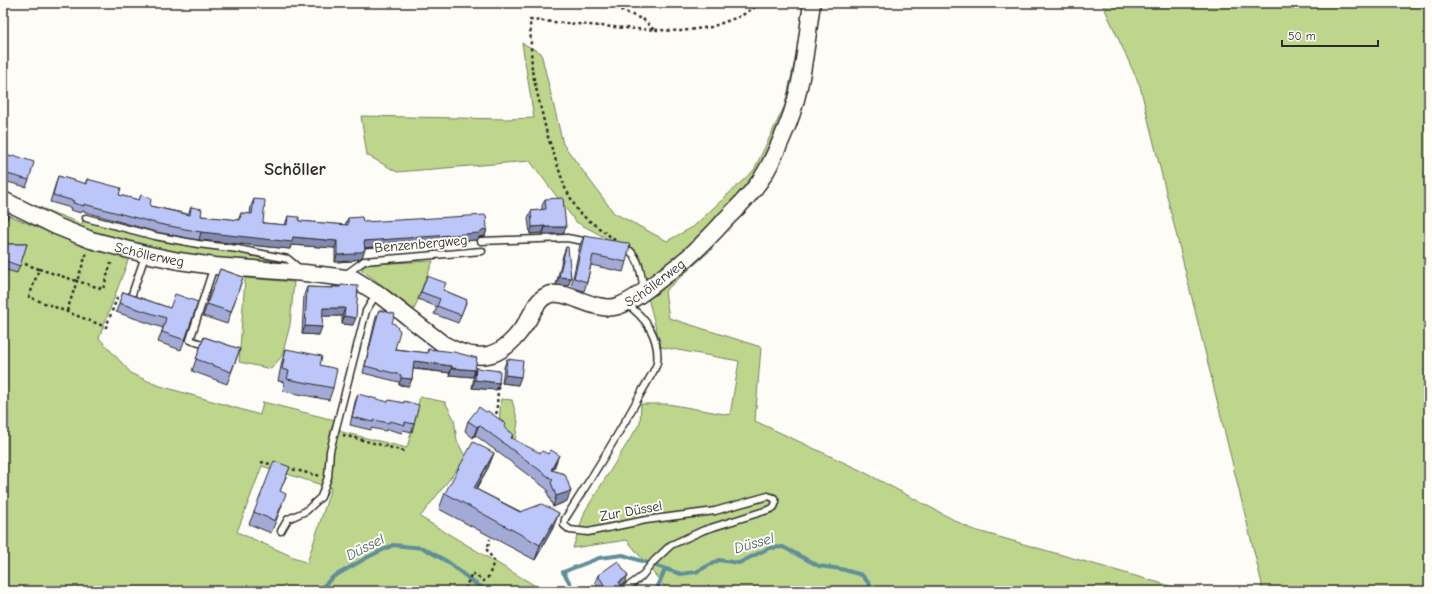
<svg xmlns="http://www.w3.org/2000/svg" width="1432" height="594" font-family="'Comic Neue',sans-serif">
  <rect width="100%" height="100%" fill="#fdfcf7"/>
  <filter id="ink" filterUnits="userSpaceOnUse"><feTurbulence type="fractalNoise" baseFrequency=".025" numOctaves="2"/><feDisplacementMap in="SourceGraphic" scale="8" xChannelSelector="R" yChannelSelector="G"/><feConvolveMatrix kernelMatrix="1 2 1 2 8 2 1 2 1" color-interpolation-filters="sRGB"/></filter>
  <g filter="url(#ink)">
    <path fill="#bdd68c" stroke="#74805c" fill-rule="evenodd" d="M1102,3H1429V591H1261L1262,584L1140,86Z
      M522,43L541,53L563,144L614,213L667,241L693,227L754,170L785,105L795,60L799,63L790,106L772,150L711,243L712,249L665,291L669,318L761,347L755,421L860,470L971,529L1188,591H668L627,540L573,548L585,511L640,423L641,404H668L730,415L739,361L661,347L640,268L625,248L576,222L530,161L397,172L367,155L361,116L506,119L534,118Z
      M11,196L82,224L83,220L154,240L193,247L236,252L293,266L181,257L84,232Z
      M3,213L68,240L129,258L99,338L132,374L157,385L260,415L263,402L334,420L342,432L407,448L420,397L445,402L454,419L457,441L466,458L420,517L544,591H3ZM262,466L331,488L307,563L237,532Z
      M433,261L414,310L362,270L363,267L371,264Z
      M245,278L294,282L290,325L282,356L271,369L239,362Z
      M501,399L512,400L518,422L515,441L499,424Z"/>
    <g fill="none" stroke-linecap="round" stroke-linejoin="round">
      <path stroke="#608f99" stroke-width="4" d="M318,591L333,577L368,557L393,545L423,548L448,562L473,582L488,591
        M570,591L573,588L563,572L599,558L623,555L681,574L696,572L719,560L739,563L769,548L783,547L819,566L841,569L862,575L875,591
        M656,591L665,569"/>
      <defs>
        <path id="service" d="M3,218L8,204
          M86,218L155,236L198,244L238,249L288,259L300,269
          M481,241L567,238L589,242
          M621,247C640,250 641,276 644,290
          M345,275L364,261L482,251
          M130,300L145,256
          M208,346L190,340L214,266
          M281,531L288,519L306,511L321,497L328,477L330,451L366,311L377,293
          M622,591L641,577L654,561L671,545L704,530L771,509L774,507L776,502L774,498L768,496L715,511L646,520L588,532L570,530L564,525L565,519C592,477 618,436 641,393C645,385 655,371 657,363C660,338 646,317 626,304"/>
        <g id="tertiary">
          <path id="s1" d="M3,200L56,226L91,240L145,254L179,261L214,266L305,273L354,279L377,293L443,344C482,366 505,357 528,320C533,312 537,300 546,296C565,286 594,314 618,306C636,300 656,282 671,271C692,256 709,238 726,219C740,205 755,190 765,173C773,160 782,138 788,124C803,86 806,43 812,3"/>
        </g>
      </defs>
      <use href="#service" stroke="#2b2b2b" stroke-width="9"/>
      <use href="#tertiary" stroke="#2b2b2b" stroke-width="19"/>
      <path stroke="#2b2b2b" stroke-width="2.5" stroke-dasharray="3 3" stroke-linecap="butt" d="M604,3L644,20L654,30
        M615,240L579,213L565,188L547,134L532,71L530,20L636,29L681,31L711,27L741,16L761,3
        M25,264L39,269L29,297L106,327L117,298L121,299
        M39,269L77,281L87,252
        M67,311L77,281L103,289L111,263
        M496,420L499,377
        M343,435L404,451
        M261,462L275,465
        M287,468L320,476
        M465,589L472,573L484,581L489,576L494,561L487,550L490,539"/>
      <use href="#service" stroke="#fdfcf7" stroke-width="6"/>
      <use href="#tertiary" stroke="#fdfcf7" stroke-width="16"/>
    </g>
    <path fill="#a3aad5" stroke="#2b2b2b" d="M6,155L29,180L26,187L4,181L6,176H3V165Z
      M58,176L85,184L87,179L119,195L139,200L141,195L150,206L188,214L191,207L201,216L238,220L241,213L250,214L251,206L254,199L263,223L285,225L288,216L299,221L345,225L348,218L363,222L487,229L485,236L479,237L477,240L365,248L362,257L359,259L353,260L352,261L335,262V248L291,245L290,249L199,240L156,232L82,211L81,213L70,210L71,208L50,202Z
      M545,199L566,227L563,234H543V233L530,234L528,218L531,211L542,210V206Z
      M584,236L626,262L623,272L591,265L587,282L584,291L571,287L580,245Z
      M3,244H27L17,273L3,269Z
      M566,247L571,278L568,286L556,285L563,255Z
      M220,269L243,277L227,324L203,316Z
      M427,276L443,290L467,300L458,323L434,314L437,307L418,299Z
      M341,285L353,325L342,324V316H322L319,335L302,334L304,295L307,287L332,288V287H340Z
      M123,292L170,308L198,302L181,350L158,342L163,328L116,312Z
      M379,310L392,323L395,349L427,353L428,349L475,370L473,377L449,375L450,373L413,369L412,379L409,386L399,385V382L363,373L376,317Z
      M204,337L240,349L227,384L192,371Z
      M286,349L320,365L333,388L329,400L283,391L284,382L278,381L282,361Z
      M507,359L518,385L502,383L504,367Z
      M476,368L499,383L496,390L472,388L474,376Z
      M358,394L414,424L412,432L403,430L402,433L387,429L386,431L371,428V430L350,425L355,402Z
      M468,421L505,428L513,434L512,439L555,466L552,471L567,501L553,507L547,492L548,490L475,435L473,438L465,431Z
      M494,453L488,468L476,489L553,528L535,560L439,509L445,493Z
      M290,467L280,491L282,506L271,533L249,524L254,512Z
      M598,575L625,583L621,586L624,591H601L595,582Z"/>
    <path fill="#848bae" stroke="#2b2b2b" d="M545,226L543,233L530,234L532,227Z
      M545,227H566L563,234H543Z
      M487,229L485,236L479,237L477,240L361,248L364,241Z
      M201,232L293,237L337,241L335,248L291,245L290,249L199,240Z
      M365,250L362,257L359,259L353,260L352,261L335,262L337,255L355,252Z
      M559,277L571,278L568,286L556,285Z
      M323,308H345L342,316H320Z
      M344,316L356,318L353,325L342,324Z
      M305,326L322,327L319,335L302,334Z
      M414,361L452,366L450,373L411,368Z
      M452,368L475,370L473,377L449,375Z
      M505,375L521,377L518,385L502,383Z
      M401,378L412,379L409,386L399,385Z
      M475,380L499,383L496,390L472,388Z
      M479,425L475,435L473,438L477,427Z
      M494,453L488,468L468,503L474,488Z
      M559,455L555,466L549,477L551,470Z
      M571,491L567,501L553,507L556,496Z
      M559,513L553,528L535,560L540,545Z
      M628,576L625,583L616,589L619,582Z"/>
    <path fill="#bdc6f8" stroke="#2b2b2b" d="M6,155L12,157L13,155L34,162L29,180L7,174L8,169L3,168Z
      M58,176L87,184V179L121,188L119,195L139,200L141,195L151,199L150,206L190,215L191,207L202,209L201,216L240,220L241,213L252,214L254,199L265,200L263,223L287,225L288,216L299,217V221L348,225V218L362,217L363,222L486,215L487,229L482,230L479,233L364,241L365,250L361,252H355V254L337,255V241L293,237L292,242L201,232L159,224L84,204V206L73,203L74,201L53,195Z
      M563,198L566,227H545V226L532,227L531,211L546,209L545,199Z
      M584,236L627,243L630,245L626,262L593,255L587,282L574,278Z
      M3,244H27L20,266L3,260Z
      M566,247H568L571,278L559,277Z
      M220,269L243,277L231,312L207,304Z
      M427,276L446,283L443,290L467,300L461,315L437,306L440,299L421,292Z
      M341,285L358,286L356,318L344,316L345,308H323L322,327L305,326L307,287L333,288L332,287H340Z
      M123,292L170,308L175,294L198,302L185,340L162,332L166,318L119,303Z
      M379,310L395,314L392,323L395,324L400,331L395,349L428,353V349L454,352L477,358L475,370L452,368V366L414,361L412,379L401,378V375L365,366Z
      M204,337L240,349L231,372L196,359Z
      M286,349L322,356L320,365L337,369L333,388L287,379L289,371L282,369Z
      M507,359L523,361L521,377L505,375Z
      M476,368L500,371L499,383L475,380Z
      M358,394L388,402L389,400L404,403V401L419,405L414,424L405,422V425L390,421L389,423L374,420L373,422L352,417Z
      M479,407L486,412L488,411L506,424L504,427L513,434L511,438L540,453L542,451L548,454L551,450L559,455L551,470L565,474L571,491L556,496L551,482L553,480L479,425L477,427L468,421Z
      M473,442L494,453L474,488L520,512L542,504L559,513L540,545L445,493Z
      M274,461L290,467L280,491L286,494L275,521L254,512Z
      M618,561L628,576L619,582L624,591H608L598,575Z"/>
  </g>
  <g text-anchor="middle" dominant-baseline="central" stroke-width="4" stroke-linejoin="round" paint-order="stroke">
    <g font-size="14" fill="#2b2b2b" stroke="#fdfcf7">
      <text transform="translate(421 244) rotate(-5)">Benzenbergweg</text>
      <text stroke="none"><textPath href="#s1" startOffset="157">Schöllerweg</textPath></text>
      <text stroke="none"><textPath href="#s1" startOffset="724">Schöllerweg</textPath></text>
      <text transform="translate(631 511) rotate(-10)">Zur Düssel</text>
    </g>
    <g font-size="15" font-style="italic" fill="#465d62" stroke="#fdfcf7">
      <text transform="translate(754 543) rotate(-16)">Düssel</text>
      <text transform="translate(365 547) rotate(-27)">Düssel</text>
    </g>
    <g font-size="18" font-weight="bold" fill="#2b2b2b" stroke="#fdfcf7">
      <text x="295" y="169">Schöller</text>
    </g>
  </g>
  <rect width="1432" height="594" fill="none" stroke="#fdfcf7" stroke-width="16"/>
  <rect x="8" y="8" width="1416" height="578" fill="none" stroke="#2b2b2b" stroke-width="1.5" filter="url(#ink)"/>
  <path d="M1282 40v6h96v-6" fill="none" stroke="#2b2b2b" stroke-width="2"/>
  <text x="1288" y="40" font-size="12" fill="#2b2b2b" stroke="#fdfcf7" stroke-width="3" paint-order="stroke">50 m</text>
</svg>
